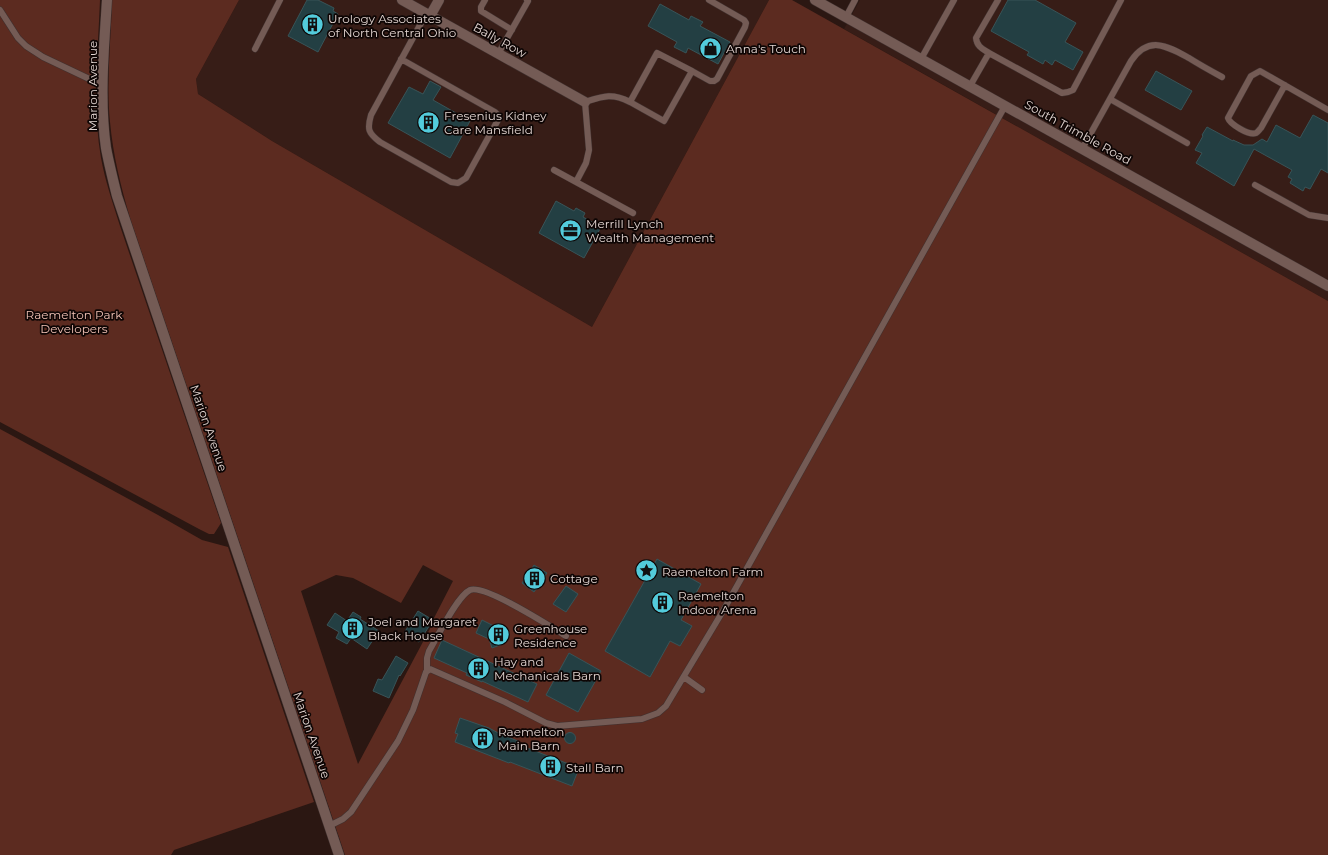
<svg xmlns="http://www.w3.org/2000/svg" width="1328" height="855" font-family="Montserrat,sans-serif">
  <rect width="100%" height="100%" fill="#2b1712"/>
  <path fill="#371d17" d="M239,0H769L592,327L272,141L198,94L196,79Z
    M860,0H1328V301L844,29Z"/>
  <path fill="#5c2b20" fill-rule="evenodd" d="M0,0H100C98,52 92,106 101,158C105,181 113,203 120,226L221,523L214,534H209L199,529L0,422Z
    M112,0H239L196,79L198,94L272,141L592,327L769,0H792L1328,301V855H345L130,218C121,187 113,155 110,122C106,82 111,40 112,0ZM423,565L453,581L434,618L433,623L358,764L301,591L336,575L353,578L401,603Z
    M0,429L158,515L202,540L228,547L314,802L174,850L171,855H0Z"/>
  <path fill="#233f43" stroke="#385458" d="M307,0H318L334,8L333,11L338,14L318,52L288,36Z
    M1008,0H1035L1076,23L1065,42L1083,52L1073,70L1055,60L1052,65L1045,60L1043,64L1027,55L1029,52L991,31Z
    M660,4L689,20L691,16L703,22L700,26L730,42L718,64L688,48L686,53L674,47L677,42L648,26Z
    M1156,71L1192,91L1181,110L1145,90Z
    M430,81L441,87L433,100L470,121L450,158L388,123L409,87L423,94Z
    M1313,115L1328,123V173L1321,169L1310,189L1305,187L1303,191L1290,183L1292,179L1288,177L1292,170L1254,149L1234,186L1196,163L1202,153L1195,150L1203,136L1202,135L1207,127L1233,141V140L1244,145H1253L1262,139L1267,142L1276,125L1300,138Z
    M556,201L574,211L576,208L585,213L583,217L601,227L584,258L539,233Z
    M657,559L701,584L681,620L692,626L680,646L670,641L650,677L605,651Z
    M534,565L547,573L534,592L522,583Z
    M566,586L578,594L566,612L553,604Z
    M418,611L433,620L419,642L404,633Z
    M353,612L361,617L360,619L379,631L367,649L351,638L347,644L336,638L339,632L327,625L335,613L347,621Z
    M482,620L494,626L500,624L505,626L507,631L500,645L492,648L489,639L476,633Z
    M442,640L537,684L528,702L482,681V682L466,675L467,673L434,658Z
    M569,653L601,671L578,712L546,695Z
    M396,656L408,663L400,676L399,675L389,698L373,691L378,679L382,680Z
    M460,718L489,728L502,735L518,741L517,744L579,768L572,786L510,762L509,763L455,742L458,734L455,733Z
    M564.5 738a5.5 5.5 0 1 1 11 0a5.5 5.5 0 1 1-11 0Z"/>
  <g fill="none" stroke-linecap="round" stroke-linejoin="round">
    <defs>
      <path id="service" d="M485,0L481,7V11L512,30
        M998,0L976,38C977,47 983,49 989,53L1062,93L1068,92L1073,90L1121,0
        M0,10L18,38L26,46L43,57L102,85
        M846,17L855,0
        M255,49L280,0
        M498,54L528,1L527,0
        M401,59L495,112L498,115V120L466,178L458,183L451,182L380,142C368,133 367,129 371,115L426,14
        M921,59L954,0
        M692,71L710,81H714L717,79L745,27L746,23L744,20L709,0
        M1285,85L1261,128C1259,130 1258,132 1256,133C1249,136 1230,124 1228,118L1251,76L1260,71L1328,110
        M970,86L989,53
        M1110,99L1187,143
        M1082,149L1131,61C1149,35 1167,46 1189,58C1200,65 1211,71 1222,77
        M554,170L633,213
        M576,182L586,163L589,150L585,102C604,96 612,93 630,102L657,53L692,71L664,121L630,102
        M1255,185L1309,215L1328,218
        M427,670V658L429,651C437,638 457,596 470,590C485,584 551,627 566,636
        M684,677L702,690
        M329,826L343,819L351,812L398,741L413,710L426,672L430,669L505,702L546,723L557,726L642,719L658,713L666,706L723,611L1005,106"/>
      <path id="minor" d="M402,0L585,102
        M430,16L439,0"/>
      <path id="tertiary" d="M107,0C104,49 99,99 106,148C109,164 113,180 117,196L339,855"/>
      <path id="secondary" d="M815,0L1328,286"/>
    </defs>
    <use href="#service" stroke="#40312f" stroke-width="7"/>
    <use href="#minor" stroke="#40312f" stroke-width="11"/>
    <use href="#tertiary" stroke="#40312f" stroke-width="11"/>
    <use href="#secondary" stroke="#40312f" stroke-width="11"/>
    <use href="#service" stroke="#745b55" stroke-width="6"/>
    <use href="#minor" stroke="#745b55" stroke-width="10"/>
    <use href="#tertiary" stroke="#745b55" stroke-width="10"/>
    <use href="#secondary" stroke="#745b55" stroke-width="10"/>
  </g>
  <defs>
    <symbol id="building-disc" viewBox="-11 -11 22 22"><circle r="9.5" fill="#53cbdb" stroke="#0d0504"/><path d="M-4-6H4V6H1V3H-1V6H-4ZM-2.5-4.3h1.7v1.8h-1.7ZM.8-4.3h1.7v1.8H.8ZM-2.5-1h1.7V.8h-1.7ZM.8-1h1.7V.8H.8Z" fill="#111"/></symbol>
    <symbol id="shop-disc" viewBox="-11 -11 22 22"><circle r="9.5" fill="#53cbdb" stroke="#0d0504"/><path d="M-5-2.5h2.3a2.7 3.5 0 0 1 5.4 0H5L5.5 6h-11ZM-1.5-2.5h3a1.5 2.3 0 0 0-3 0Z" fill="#111"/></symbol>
    <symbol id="office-disc" viewBox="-11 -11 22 22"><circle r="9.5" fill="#53cbdb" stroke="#0d0504"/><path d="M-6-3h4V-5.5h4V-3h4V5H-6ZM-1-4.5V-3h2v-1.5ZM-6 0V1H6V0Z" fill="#111"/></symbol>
    <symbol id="sight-disc" viewBox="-11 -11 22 22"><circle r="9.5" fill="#53cbdb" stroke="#0d0504"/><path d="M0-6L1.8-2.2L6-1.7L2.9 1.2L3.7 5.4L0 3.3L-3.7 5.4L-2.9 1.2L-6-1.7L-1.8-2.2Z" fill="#111"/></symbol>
  </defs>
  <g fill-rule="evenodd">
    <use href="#building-disc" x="300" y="12" width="25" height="25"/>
    <use href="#shop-disc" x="698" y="36" width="25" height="25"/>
    <use href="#building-disc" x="416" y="110" width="25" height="25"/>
    <use href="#office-disc" x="558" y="218" width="25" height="25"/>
    <use href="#sight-disc" x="634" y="558" width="25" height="25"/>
    <use href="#building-disc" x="522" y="566" width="25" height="25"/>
    <use href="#building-disc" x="650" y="590" width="25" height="25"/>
    <use href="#building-disc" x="340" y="616" width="25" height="25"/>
    <use href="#building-disc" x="486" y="622" width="25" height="25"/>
    <use href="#building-disc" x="466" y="656" width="25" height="25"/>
    <use href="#building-disc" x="470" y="726" width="25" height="25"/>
    <use href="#building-disc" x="538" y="754" width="25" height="25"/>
  </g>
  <g text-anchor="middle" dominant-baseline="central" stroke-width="3.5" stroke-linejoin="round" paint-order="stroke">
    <g font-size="12" fill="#e2d4d0" stroke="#0d0504" text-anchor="start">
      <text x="328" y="18">Urology Associates<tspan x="328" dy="14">of North Central Ohio</tspan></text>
      <text x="726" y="48">Anna's Touch</text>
      <text x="444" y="115">Fresenius Kidney<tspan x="444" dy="14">Care Mansfield</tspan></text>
      <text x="586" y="223">Merrill Lynch<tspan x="586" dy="14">Wealth Management</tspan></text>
      <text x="662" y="571">Raemelton Farm</text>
      <text x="550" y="578">Cottage</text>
      <text x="678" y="595">Raemelton<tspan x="678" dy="14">Indoor Arena</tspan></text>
      <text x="368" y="621">Joel and Margaret<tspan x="368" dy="14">Black House</tspan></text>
      <text x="514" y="628">Greenhouse<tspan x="514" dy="14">Residence</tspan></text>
      <text x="494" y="661">Hay and<tspan x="494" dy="14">Mechanicals Barn</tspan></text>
      <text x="498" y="731">Raemelton<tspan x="498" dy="14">Main Barn</tspan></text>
      <text x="566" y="767">Stall Barn</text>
    </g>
    <g font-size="12" fill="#e2d4d0" stroke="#0d0504">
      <text transform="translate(500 40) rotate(29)">Bally Row</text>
      <text transform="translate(92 86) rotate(-90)">Marion Avenue</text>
      <text transform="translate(1078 132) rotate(29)">South Trimble Road</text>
      <text transform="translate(209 428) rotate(71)">Marion Avenue</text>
      <text transform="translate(312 735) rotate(71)">Marion Avenue</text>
    </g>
    <g font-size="12" fill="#f2c2b6" stroke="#0d0504">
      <text x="74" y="314">Raemelton Park<tspan x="74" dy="14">Developers</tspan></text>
    </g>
  </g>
</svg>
